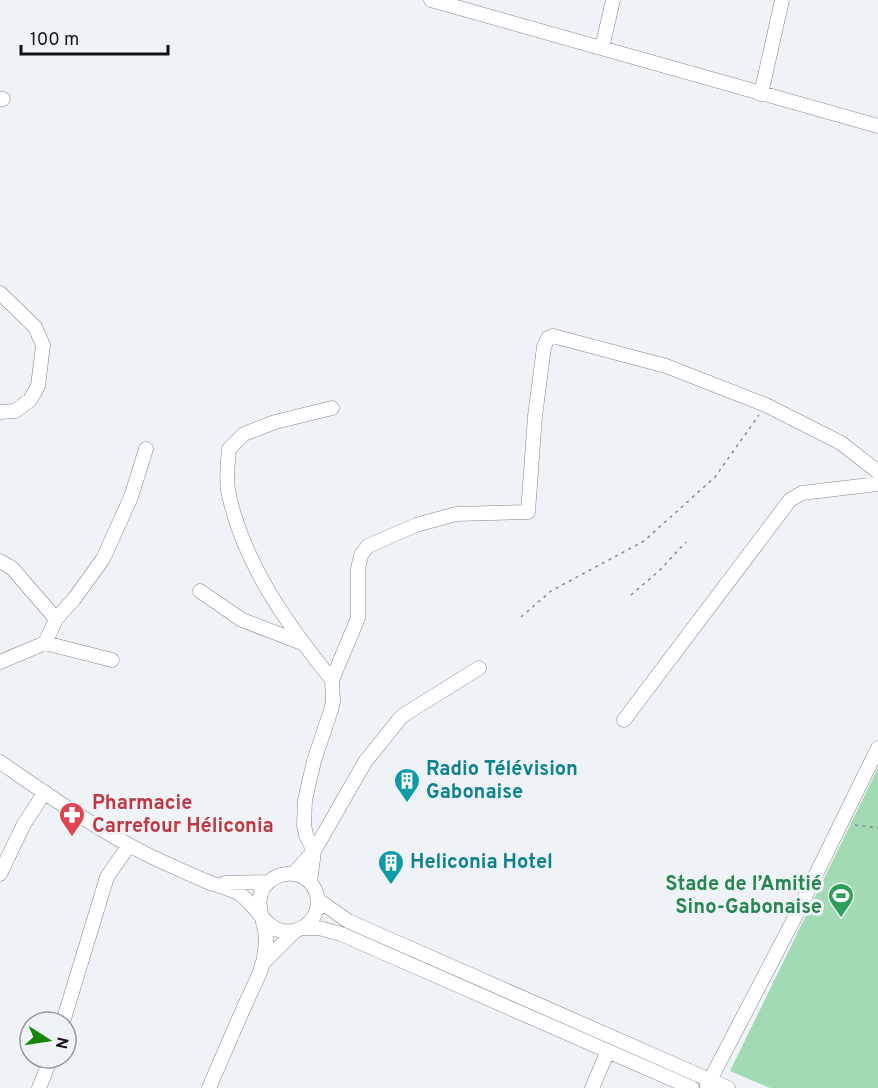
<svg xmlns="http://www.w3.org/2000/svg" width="878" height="1088" font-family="Overpass,sans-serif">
  <rect width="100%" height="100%" fill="#eff3f7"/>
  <path fill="#a2dbb3" d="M878,768V1088H770L730,1071Z"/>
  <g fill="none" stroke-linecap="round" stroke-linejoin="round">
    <defs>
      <path id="minor" d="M431,0L878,126
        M602,48L613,0
        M761,94L782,0
        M0,99H3
        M0,293L35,327L43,345L38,386L30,400L15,411L0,412
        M0,561L12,568L56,619
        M200,591L242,620L302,643
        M45,643L56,619L74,599L103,559L131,497L146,449
        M0,662L45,643L112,660
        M332,680C287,624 242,562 228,490C226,477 228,462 229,449L244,434L275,422L332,408
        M624,720L790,500L802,493L878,484
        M0,762C48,795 97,830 150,856C169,865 189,874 208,882C218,886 229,888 238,893C253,901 265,928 282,931C304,935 324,914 316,892C307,869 278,868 264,887C253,903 266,923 266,940C266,947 264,956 263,963C259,977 251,991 245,1005C233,1032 221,1060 209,1088
        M0,874L24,824L45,792
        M293,874L314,851L365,762L402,716L479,668
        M310,882L314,851L306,835L304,825L305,800L314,761L331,710L333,701L332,680L358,618V569L361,555L368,546L416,525L456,514L528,512L535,416L544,347L548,338L553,336L666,366L766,405L841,443L878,472
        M225,883L269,882
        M318,900L348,921L728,1088
        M303,928H319L341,934L692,1088
        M262,964L295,931
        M63,1022L107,877L129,845
        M707,1086L793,921L878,748
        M39,1088L51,1058
        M592,1088L608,1051"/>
    </defs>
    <use href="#minor" stroke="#828689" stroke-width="15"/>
    <path stroke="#86888b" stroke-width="1.5" stroke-dasharray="3 4.5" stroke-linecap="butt" d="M631,595L659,571L686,542
      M521,617L551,591L644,541L715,477L759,415
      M855,825L878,828"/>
    <use href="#minor" stroke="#fff" stroke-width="14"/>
  </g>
  <defs>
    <symbol id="building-pin" viewBox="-11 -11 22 30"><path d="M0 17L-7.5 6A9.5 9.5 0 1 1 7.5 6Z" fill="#0f9aa8" stroke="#eff3f7"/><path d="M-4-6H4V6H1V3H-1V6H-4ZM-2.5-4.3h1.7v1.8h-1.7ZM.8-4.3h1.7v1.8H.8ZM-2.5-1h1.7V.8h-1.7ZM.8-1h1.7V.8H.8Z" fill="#fff"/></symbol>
    <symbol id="pharmacy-pin" viewBox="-11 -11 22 30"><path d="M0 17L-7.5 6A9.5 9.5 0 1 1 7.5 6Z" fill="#e0444e" stroke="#eff3f7"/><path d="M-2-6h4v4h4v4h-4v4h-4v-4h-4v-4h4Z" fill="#fff"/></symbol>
    <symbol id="stadium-pin" viewBox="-11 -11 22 30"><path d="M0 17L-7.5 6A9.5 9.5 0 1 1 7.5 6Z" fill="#2e9e5b" stroke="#eff3f7"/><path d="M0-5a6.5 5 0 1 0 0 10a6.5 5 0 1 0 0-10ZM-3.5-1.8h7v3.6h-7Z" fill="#fff"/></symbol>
  </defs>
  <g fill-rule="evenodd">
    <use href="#building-pin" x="392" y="766" width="30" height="40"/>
    <use href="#pharmacy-pin" x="57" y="800" width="30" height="40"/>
    <use href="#building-pin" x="376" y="848" width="30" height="40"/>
    <use href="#stadium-pin" x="826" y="881" width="30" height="40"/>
  </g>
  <g text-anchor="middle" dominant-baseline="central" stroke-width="6" stroke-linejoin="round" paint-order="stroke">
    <g font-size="20" font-weight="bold" fill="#0d838f" stroke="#eff3f7" text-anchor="start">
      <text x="426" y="770">Radio Télévision<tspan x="426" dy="23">Gabonaise</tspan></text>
      <text x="410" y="863">Heliconia Hotel</text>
    </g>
    <g font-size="20" font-weight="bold" fill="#be3a42" stroke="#eff3f7" text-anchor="start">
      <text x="92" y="804">Pharmacie<tspan x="92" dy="23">Carrefour Héliconia</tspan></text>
    </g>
    <g font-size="20" font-weight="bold" fill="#27864d" stroke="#eff3f7" text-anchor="end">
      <text x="822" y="885">Stade de l’Amitié<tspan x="822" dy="23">Sino-Gabonaise</tspan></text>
    </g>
  </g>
  <g transform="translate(48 1040) rotate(102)"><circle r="28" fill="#eff3f7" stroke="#96999c" stroke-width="1.5"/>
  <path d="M0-4.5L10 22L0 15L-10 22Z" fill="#148704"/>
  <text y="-9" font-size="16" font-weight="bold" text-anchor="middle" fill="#111213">N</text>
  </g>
  <path d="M21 45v9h147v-9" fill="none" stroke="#111213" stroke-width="3"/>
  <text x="30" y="45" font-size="18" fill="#111213" stroke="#eff3f7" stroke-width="4.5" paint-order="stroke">100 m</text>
</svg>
